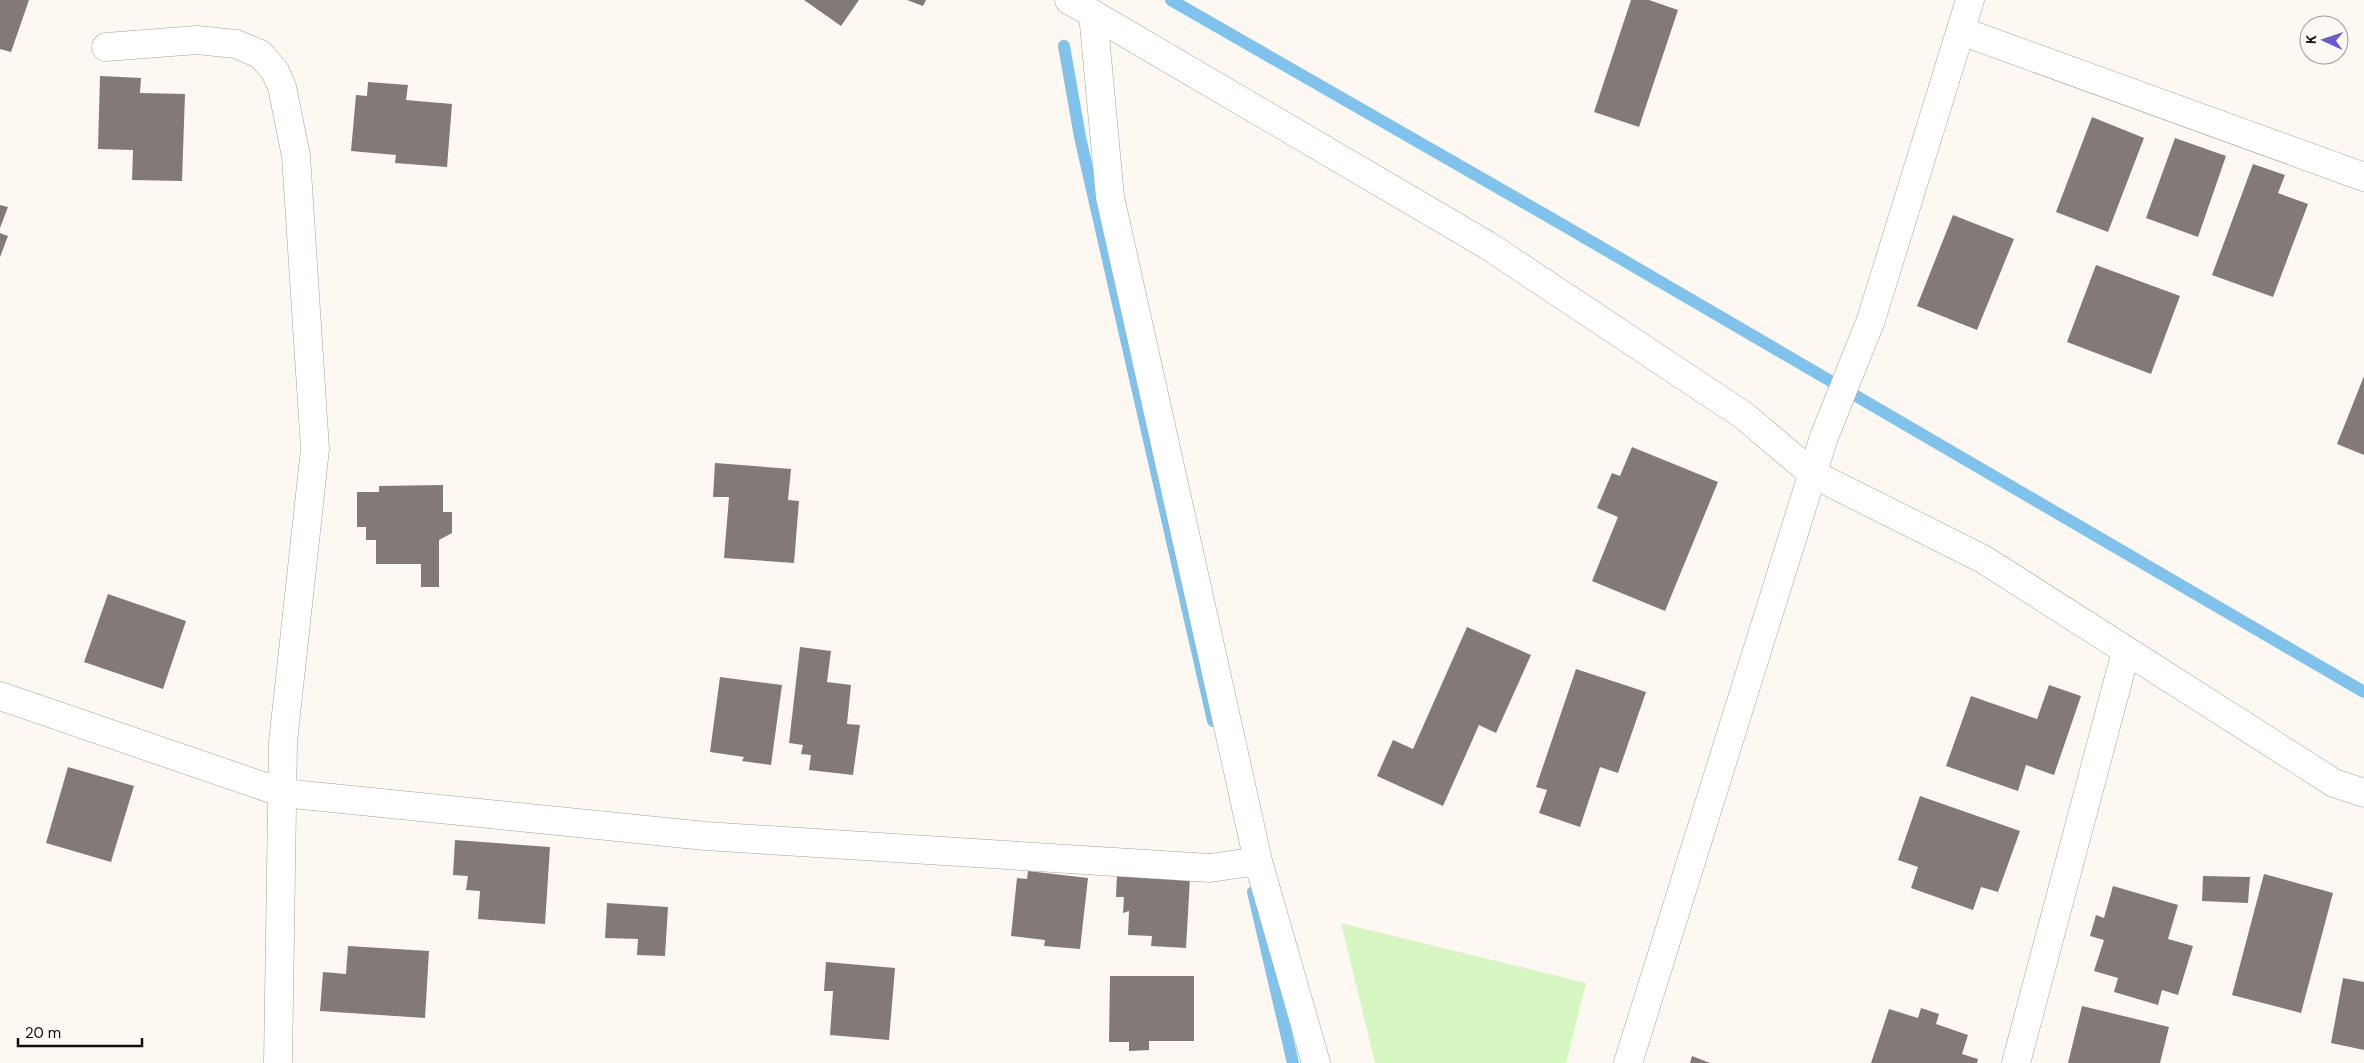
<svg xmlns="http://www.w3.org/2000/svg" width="2364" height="1063" font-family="'DM Sans',sans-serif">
  <rect width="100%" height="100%" fill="#fef8f3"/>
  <path fill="#d6f6c2" d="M1341,923L1586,983L1566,1063H1375Z"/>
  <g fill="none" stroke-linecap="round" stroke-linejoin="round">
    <path stroke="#7fc3ed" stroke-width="12" d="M1171,0L1563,225L2364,692
      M1064,46L1080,137L1213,721
      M1253,892L1293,1063"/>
  </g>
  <path fill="#837a77" d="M0,0H29L11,52L0,49Z
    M804,0H859L841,26Z
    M907,0H926L923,6Z
    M1631,0H1649L1678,10L1639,127L1594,112Z
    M100,76L141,78L140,93L185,94L182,181L132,180L133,150L98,149Z
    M368,82L408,85L406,100L452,104L447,167L395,163L396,155L351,151L356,95L367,96Z
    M2092,117L2144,138L2108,232L2056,212Z
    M2175,138L2226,156L2198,237L2146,218Z
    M2253,164L2285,175L2278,193L2308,204L2273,297L2212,275Z
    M0,205L8,207L0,228Z
    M1953,215L2014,239L1977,330L1917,306Z
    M0,233L8,236L0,257Z
    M2096,265L2180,296L2151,374L2067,342Z
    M2364,376V455L2337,444Z
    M1632,447L1718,482L1665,611L1592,581L1618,517L1597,508L1612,473L1620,476Z
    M715,463L791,469L788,500L799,501L794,563L724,558L729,497H713Z
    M443,485V512H452V533L439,540V587H421V564H376V540H366V527H357V492H379V486Z
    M108,594L186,621L163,689L84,662Z
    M1467,627L1531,655L1496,733L1479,725L1443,806L1377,776L1393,740L1413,749Z
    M800,647L831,651L827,682L851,685L847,724L860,725L853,775L809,770L811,755L801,754L803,745L789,743Z
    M1576,669L1646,692L1618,773L1600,767L1580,827L1539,813L1547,790L1536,787Z
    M720,677L782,685L771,765L742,761L744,757L710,752Z
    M2049,685L2081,696L2054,775L2026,765L2018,791L1946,766L1971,696L2037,719Z
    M68,767L134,786L111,862L46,843Z
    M1920,796L2020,831L1998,892L1981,887L1973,910L1911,888L1918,867L1898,860Z
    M455,840L550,847L545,924L478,919L480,891L466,890L468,876L453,875Z
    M1028,871L1088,878L1080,949L1044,946L1045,940L1011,936L1017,878L1027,879Z
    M1117,874L1190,878L1186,948L1151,946L1152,936L1128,935L1129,911L1123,913L1124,897H1116Z
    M2264,874L2333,893L2301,1013L2232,995Z
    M2203,876L2250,877L2248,903L2202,901Z
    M2113,886L2178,905L2168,939L2193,946L2178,995L2162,990L2158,1005L2114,992L2118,978L2094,971L2104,940L2090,936L2096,915L2104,918Z
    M607,903L668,907L665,956L637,955L638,939L605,938Z
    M348,946L429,951L425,1018L320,1011L323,972L346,974Z
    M826,962L895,968L889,1040L830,1035L833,991H824Z
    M1110,976H1194V1041H1149V1050L1129,1051V1042H1109Z
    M2343,978L2364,982V1050L2331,1043Z
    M2082,1006L2169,1027L2160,1063H2068Z
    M1921,1008L1939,1014L1936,1024L1968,1035L1962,1054L1978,1059L1977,1063H1871L1889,1009L1918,1018Z
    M1692,1056L1710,1063H1690Z"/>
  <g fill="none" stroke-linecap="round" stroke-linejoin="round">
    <defs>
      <path id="minor" d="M1069,0L1487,245L1743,415L1813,474L1983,559L2334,783L2364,793
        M1093,14L1110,197L1258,861L1316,1063
        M1961,31L2364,177
        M106,47L197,40L236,44L260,54L275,71L282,87L296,156L315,449L283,742L278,1063
        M0,696L283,793L705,836L1210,868L1258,861
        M1628,1063L1824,437L1871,320L1970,0
        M2016,1063L2126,651"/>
    </defs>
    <use href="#minor" stroke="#a9a19c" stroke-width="29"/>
    <use href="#minor" stroke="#fff" stroke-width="28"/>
  </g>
  <g transform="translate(2324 40) rotate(273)"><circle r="24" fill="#fef8f3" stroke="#9f9a97"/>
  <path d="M0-4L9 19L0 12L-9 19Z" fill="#665bd5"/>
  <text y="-8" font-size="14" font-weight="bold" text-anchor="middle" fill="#110e0c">K</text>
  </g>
  <path d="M18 1038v8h124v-8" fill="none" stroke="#110e0c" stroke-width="2.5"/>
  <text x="25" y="1038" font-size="15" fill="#110e0c" stroke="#fef8f3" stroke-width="4" paint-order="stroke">20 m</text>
</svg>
